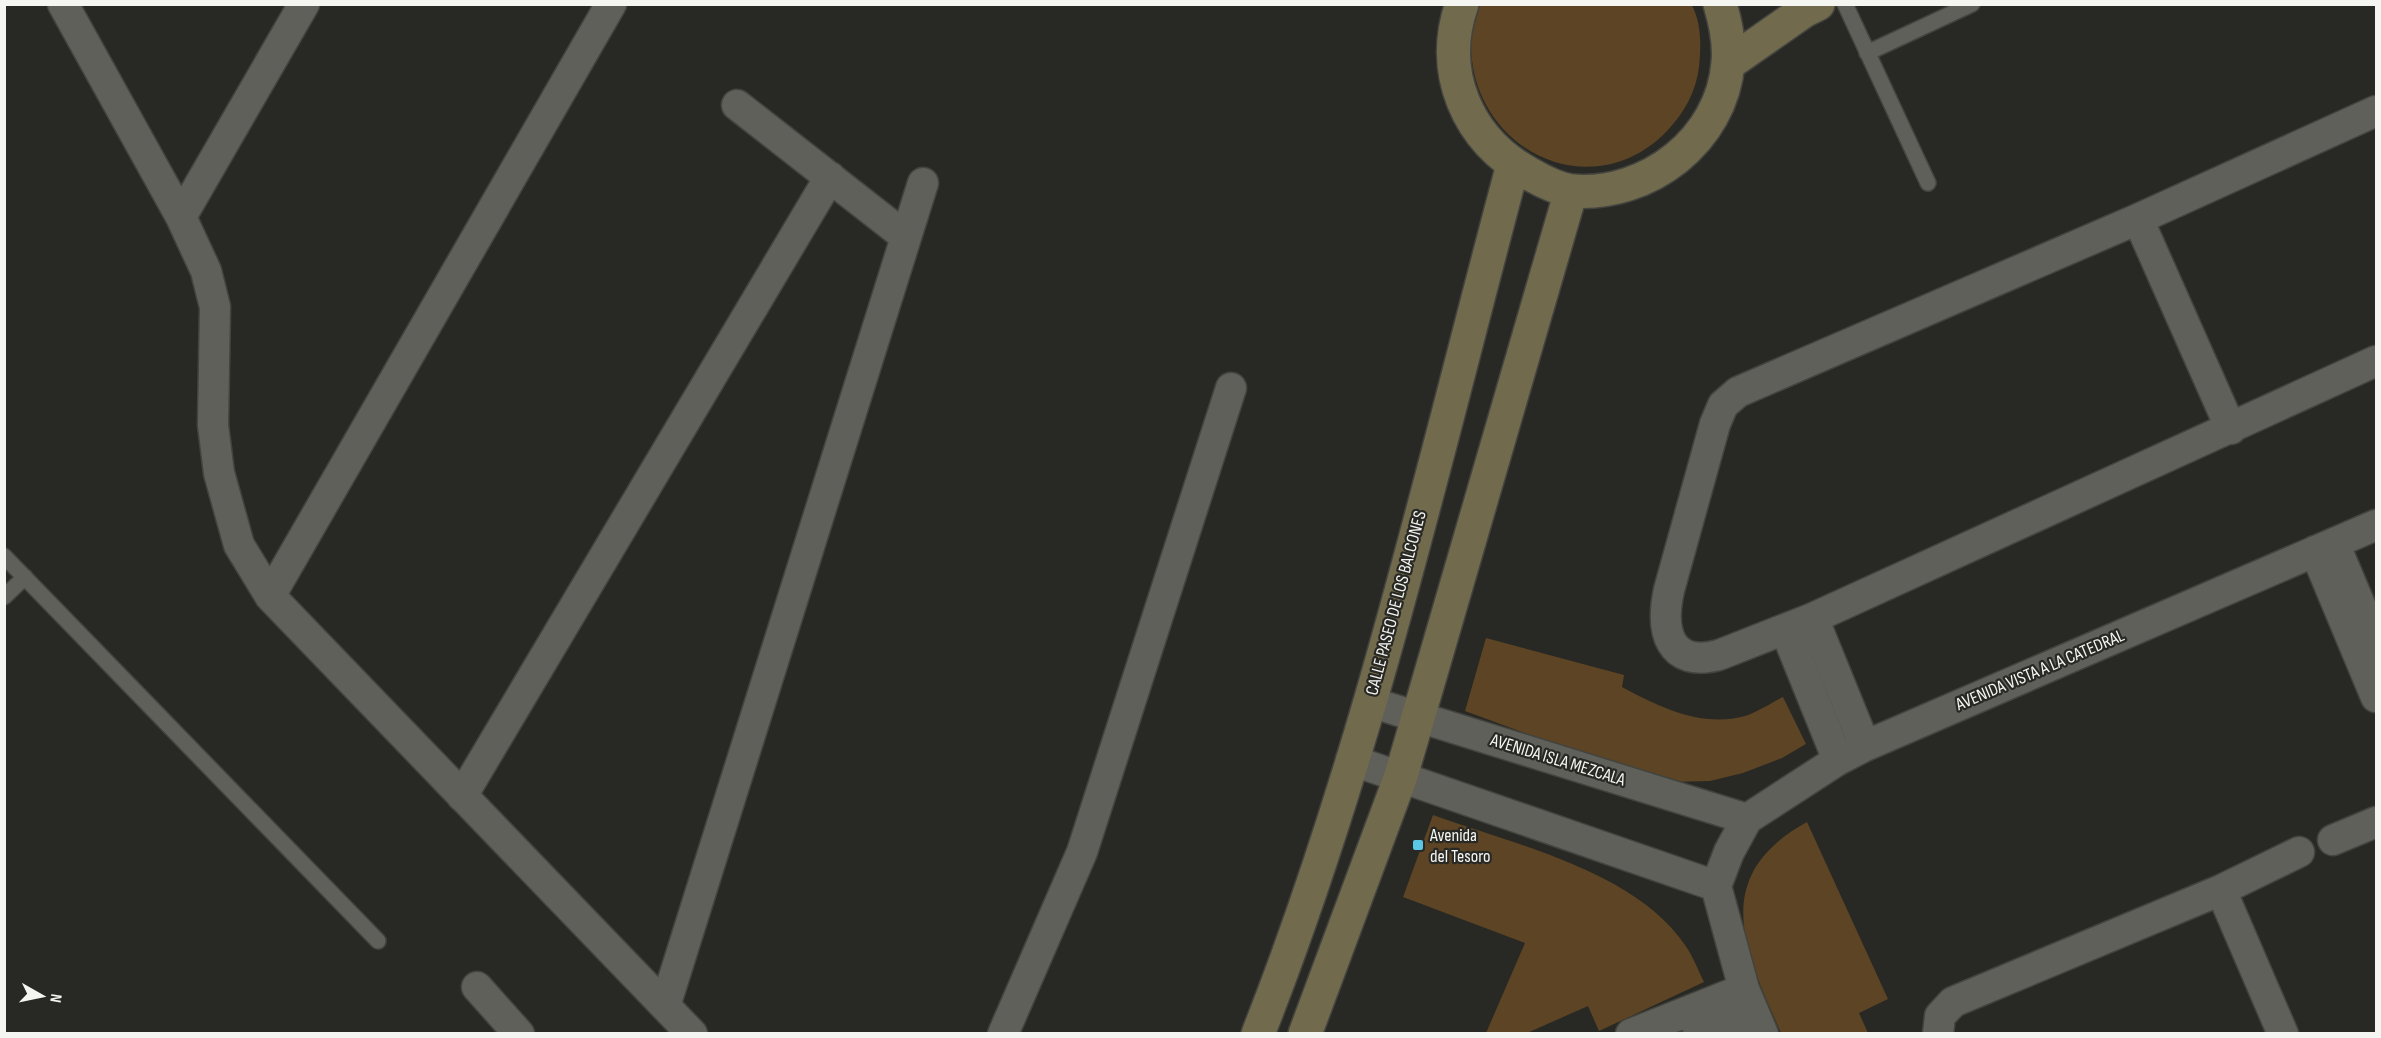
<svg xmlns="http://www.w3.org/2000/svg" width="2381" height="1038" font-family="'Sofia Sans Condensed',sans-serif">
  <rect width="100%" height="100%" fill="#282924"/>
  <path fill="#5c4424" d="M1691,4C1702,22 1701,48 1699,67C1696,92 1684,113 1667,131C1592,209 1471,150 1471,44C1471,32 1477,17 1480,5Z
    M1486,638L1624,675L1622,687C1659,707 1702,728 1745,716C1758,712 1771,703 1783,697L1806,744L1782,758L1743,773L1710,781L1671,782L1622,769L1465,711Z
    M1433,815C1513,844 1635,871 1685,945C1693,956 1698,970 1704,982L1599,1031L1588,1006L1527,1033H1486L1525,943L1403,897Z
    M1807,822L1888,999L1859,1013L1868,1033H1781C1746,953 1707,877 1807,822Z"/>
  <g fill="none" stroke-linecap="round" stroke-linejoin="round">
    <defs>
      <path id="service" d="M1845,4L1928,183
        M1867,53L1972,4
        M4,556L378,941
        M4,597L25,577"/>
      <path id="minor" d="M63,4L181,217L206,271L215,307L213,425L219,473L239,545L270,596L692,1034
        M737,105L906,237
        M2376,111L2138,219L1738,392L1723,405L1715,424L1669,590C1660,631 1669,668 1719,655L1813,618L2376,361
        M181,217L304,4
        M2138,219L2231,429
        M2334,543L2376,643
        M2315,551L2376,697
        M270,596L611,4
        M1813,618L1865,746
        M1785,629L1838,760
        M1370,702L1747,819
        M1351,760L1716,886
        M462,796L830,177
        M2333,840L2376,822
        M2221,890L2283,1034
        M477,987L519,1034
        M665,1006L923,183
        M1003,1034L1082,852L1231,388
        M1631,1034L1744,989
        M1698,1034L1754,1013
        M1763,1034L1744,989L1716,886L1729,852L1747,819L1838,760L1865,746L2376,525
        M1938,1034L1940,1016L1953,1002L2221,890L2299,852"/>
      <path id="secondary" d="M1462,4C1438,72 1467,140 1530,174C1542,181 1558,189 1572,191C1648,197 1722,140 1728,63C1730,43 1726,24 1720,4
        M1728,64L1804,11L1818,4
        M1258,1034C1369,753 1435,456 1513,165
        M1305,1034L1401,776L1571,191"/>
    </defs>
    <use href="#service" stroke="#43443f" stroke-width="18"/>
    <use href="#minor" stroke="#43443f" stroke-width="33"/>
    <use href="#secondary" stroke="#43443f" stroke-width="36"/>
    <use href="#service" stroke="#60605b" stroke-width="15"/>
    <use href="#minor" stroke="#60605b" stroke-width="30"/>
    <use href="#secondary" stroke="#716a4d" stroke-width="33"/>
  </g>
  <rect fill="#5bc8e6" stroke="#282924" stroke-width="2" x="1412" y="839" width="12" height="12" rx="3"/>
  <g text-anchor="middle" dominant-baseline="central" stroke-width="4.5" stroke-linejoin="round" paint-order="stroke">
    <g font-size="18" fill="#f5f5f2" stroke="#282924">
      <text transform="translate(1396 603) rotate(-75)">CALLE PASEO DE LOS BALCONES</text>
      <text transform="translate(2040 670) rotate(-23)">AVENIDA VISTA A LA CATEDRAL</text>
      <text transform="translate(1558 760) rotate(17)">AVENIDA ISLA MEZCALA</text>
    </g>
    <g font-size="18" fill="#f5f5f2" stroke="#282924" text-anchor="start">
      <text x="1430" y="835">Avenida<tspan x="1430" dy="21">del Tesoro</tspan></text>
    </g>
  </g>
  <rect width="2381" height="1038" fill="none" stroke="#f5f5f2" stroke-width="12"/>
  <g transform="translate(42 996) rotate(99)" stroke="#282924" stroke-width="4.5" paint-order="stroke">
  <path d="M0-4.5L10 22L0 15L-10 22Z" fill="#f5f5f2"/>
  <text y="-9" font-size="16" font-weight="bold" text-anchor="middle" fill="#f5f5f2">N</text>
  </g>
</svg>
